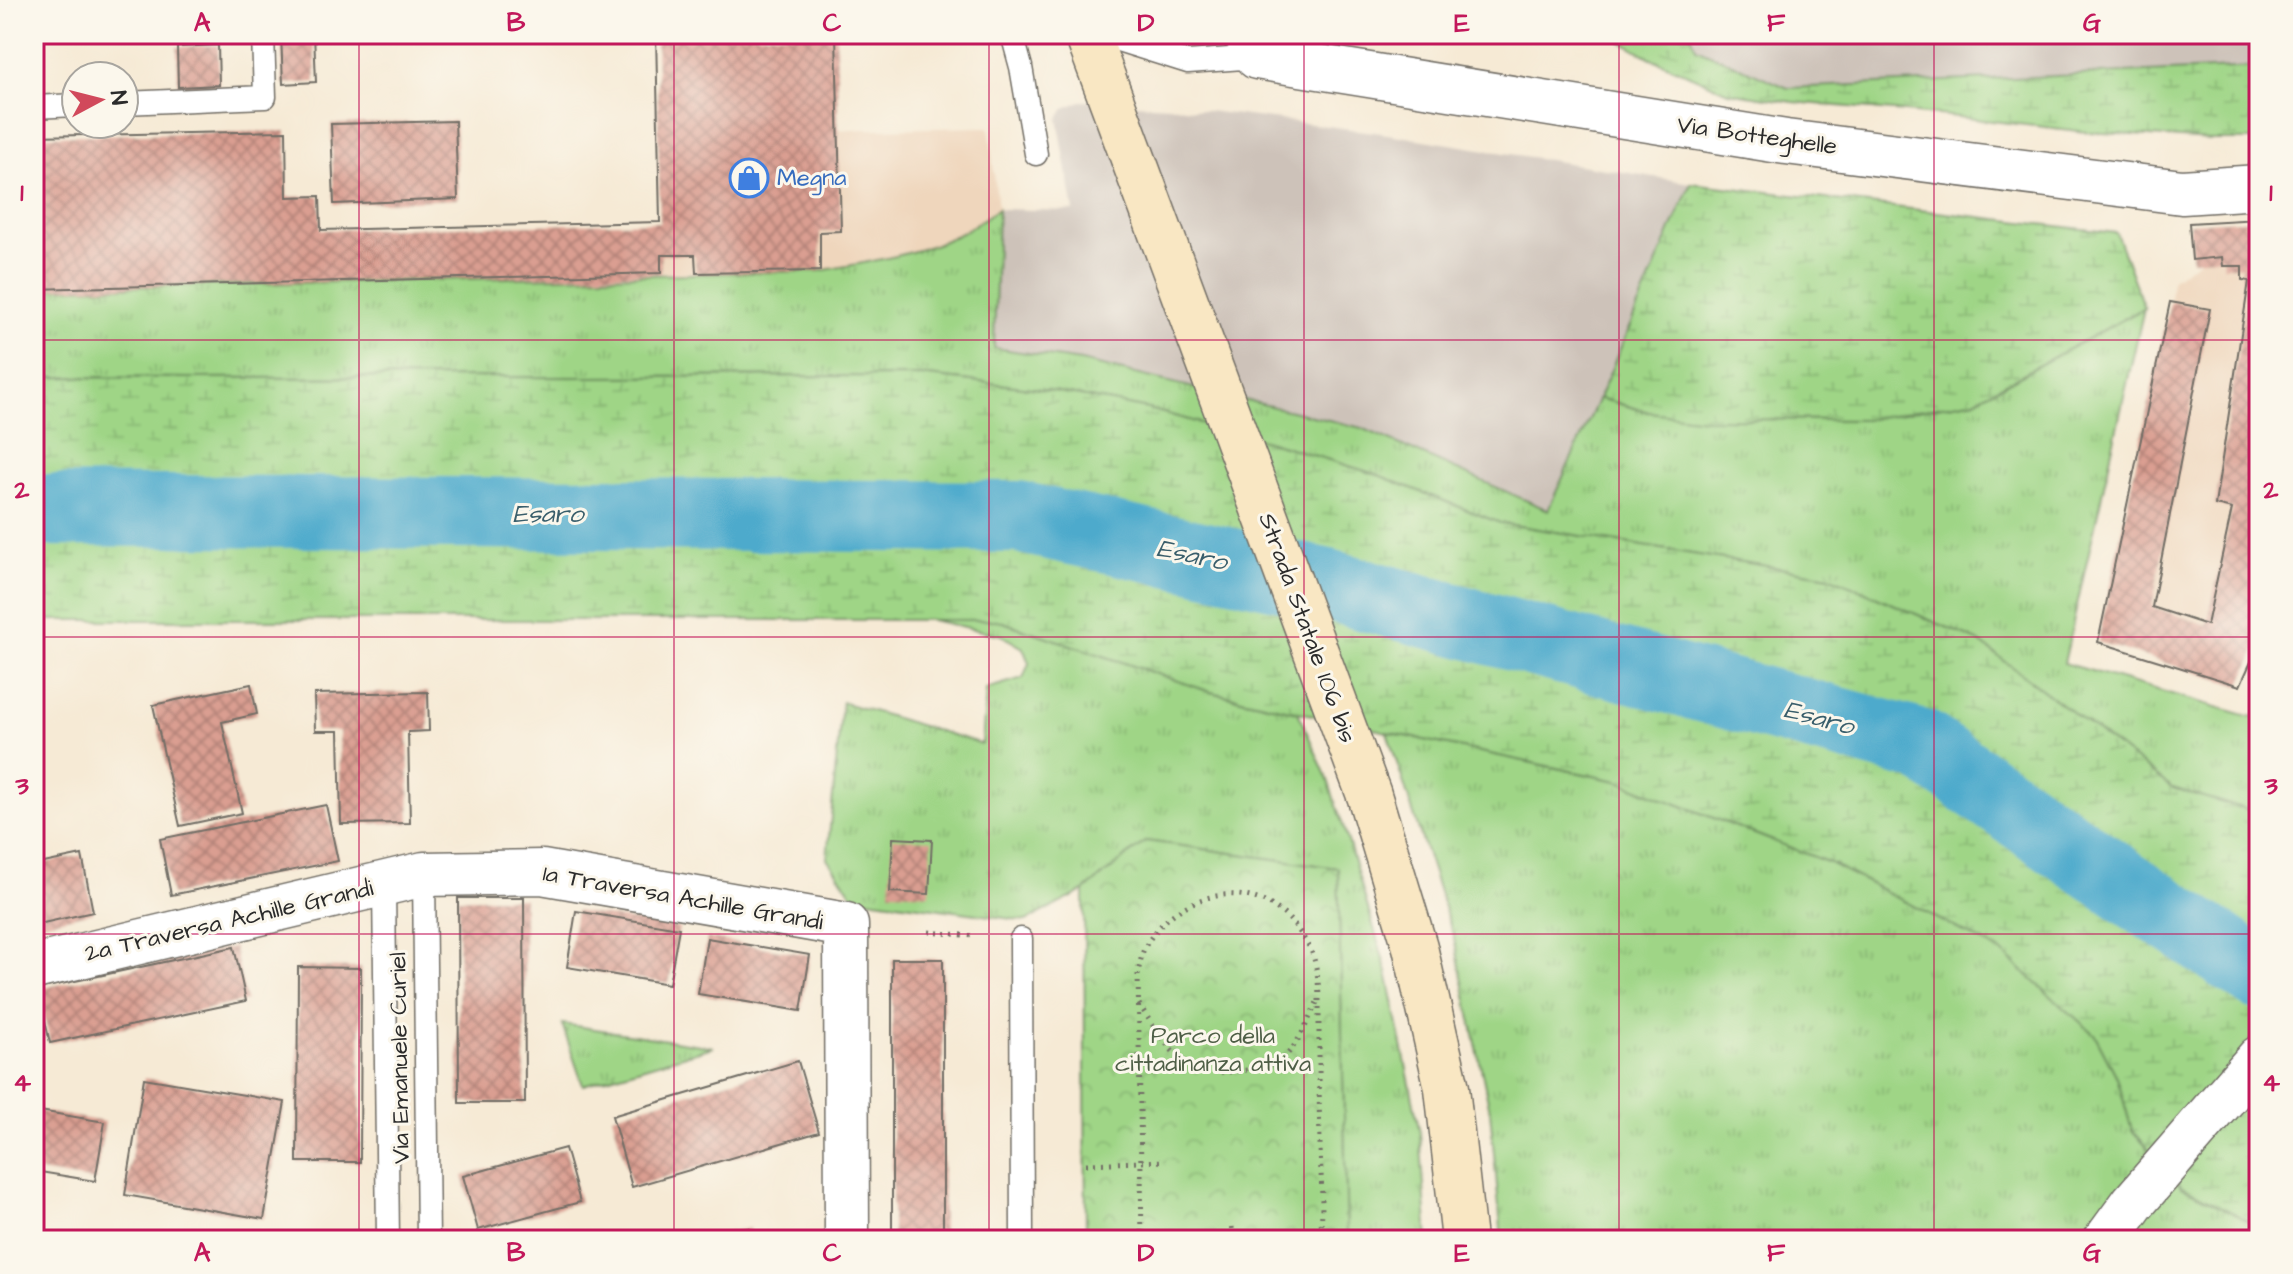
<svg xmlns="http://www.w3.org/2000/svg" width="2293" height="1274" font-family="'Architects Daughter',sans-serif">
  <defs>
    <pattern id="grass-tufts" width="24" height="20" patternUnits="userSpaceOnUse" patternTransform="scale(2)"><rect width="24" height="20" fill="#9fd586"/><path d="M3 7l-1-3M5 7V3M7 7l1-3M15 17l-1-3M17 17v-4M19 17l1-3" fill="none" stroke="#89b774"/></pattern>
    <pattern id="wetland-marsh" width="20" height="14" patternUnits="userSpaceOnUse" patternTransform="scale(2)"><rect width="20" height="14" fill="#9fd586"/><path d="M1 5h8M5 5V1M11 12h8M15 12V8" fill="none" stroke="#89b774"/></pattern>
    <pattern id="park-crowns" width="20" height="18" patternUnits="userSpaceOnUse" patternTransform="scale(2)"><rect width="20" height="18" fill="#9fd586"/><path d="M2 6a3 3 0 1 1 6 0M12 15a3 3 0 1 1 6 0" fill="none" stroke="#89b774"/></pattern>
    <pattern id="building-cross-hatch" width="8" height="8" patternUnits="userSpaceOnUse" patternTransform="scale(2)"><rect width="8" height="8" fill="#da9e91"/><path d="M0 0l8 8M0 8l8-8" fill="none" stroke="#b18177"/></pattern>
  </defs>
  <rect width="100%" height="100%" fill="#fbf7ec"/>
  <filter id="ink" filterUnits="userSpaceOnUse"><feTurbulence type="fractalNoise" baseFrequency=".0125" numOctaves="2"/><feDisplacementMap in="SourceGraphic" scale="16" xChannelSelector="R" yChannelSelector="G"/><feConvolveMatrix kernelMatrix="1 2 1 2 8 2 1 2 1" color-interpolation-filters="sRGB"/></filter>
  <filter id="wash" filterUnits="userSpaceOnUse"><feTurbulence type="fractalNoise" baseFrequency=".006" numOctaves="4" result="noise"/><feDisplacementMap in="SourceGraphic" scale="32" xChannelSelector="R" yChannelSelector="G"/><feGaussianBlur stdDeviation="1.8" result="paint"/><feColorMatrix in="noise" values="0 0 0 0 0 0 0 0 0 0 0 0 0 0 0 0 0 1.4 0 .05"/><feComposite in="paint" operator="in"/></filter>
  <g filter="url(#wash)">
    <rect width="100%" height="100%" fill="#f6ead5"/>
    <path fill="#efd6bc" d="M989,127L998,209L961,233L933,245L897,255L820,271L661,273L658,133Z
      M2259,219V644L2240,686L2098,642L2170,302L2172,279L2200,260H2192L2189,223Z"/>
    <path fill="#cdc2b9" d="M1691,34H2259V67L1788,88L1696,48Z
      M1081,101L1169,106L1381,133L1691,183L1599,398L1548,510L1362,428L1081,361L993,348L998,209L1074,211L1058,119L1065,108Z"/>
    <path fill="url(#grass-tufts)" stroke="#658058" stroke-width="2" d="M998,209L994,348L1081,361L1362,428L1548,510L1599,398L1649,412L1786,419L1864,420L1975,400L2144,308L2064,663L2248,716L2259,717V813L2172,788L1978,641L1829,576L1500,523L1378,475L1270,442L1148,409L1048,390L928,376L188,378L34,377V289L820,271C867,262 919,255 961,233C974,226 986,217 998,209Z
      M931,620H997L1211,692L1298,712L1328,780L1348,841L1387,972L1420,1133L1428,1240H1347L1338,868L1146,841L1084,891L1026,921L854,897L827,858L842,702L982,744L986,689L1023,678L1029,663L1023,648L1001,635Z
      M1387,732L1618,781L1830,863L1999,950L2095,1034L2117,1077L2132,1130L2182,1187L2259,1226V1240H1502L1490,1111L1454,938Z
      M562,1024L713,1047L583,1085Z"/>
    <path fill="url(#wetland-marsh)" stroke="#658058" stroke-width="2" d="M1616,34H1691L1696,48L1788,88L2259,67V140H2211L2087,132L1949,116L1793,102L1728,92L1651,58L1614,37Z
      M1691,183L2116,233L2144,308L1975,400L1864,420L1705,419L1649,412L1599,398Z
      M928,376L1048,390L1148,409L1270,442L1378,475L1500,523L1829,576L1978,641L2172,788L2259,813V1226L2182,1187L2132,1130L2117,1077L2095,1035L1999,950L1830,863L1618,781L1387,732L1211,692L997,620H34V377L188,378Z"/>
    <path fill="url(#park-crowns)" stroke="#658058" stroke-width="2" d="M1146,841L1338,868L1347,1240H1086L1084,891Z"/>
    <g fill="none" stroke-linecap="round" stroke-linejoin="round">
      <path stroke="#4eaacc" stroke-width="72" d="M34,510L1018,517L1328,585L1923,746L2140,896L2259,974"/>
    </g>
    <g id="blocks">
      <path fill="url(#building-cross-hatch)" d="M281,34H314L316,82L283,84Z
        M656,34H836L841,231L820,232V271L696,273L695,255H661V273L34,289V136L286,131L287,197L320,196L321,230L660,222Z
        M218,45L219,85L178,87L177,47Z
        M455,121L458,199L334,204L331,124Z
        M2259,219V644L2240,686L2098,642L2170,302L2210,309L2152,607L2207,625L2232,509L2215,505L2249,281L2242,280V266H2223L2222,257L2192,260L2189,223Z
        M251,684L257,714L222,722L242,813L180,826L153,705Z
        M428,692L429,731L408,732L410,823L341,824L339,731H315L314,694Z
        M326,805L338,861L171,895L160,839Z
        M893,838L932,840L929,894L890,892Z
        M82,855L93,912L34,925V865Z
        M458,898H524L525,1103H459Z
        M576,911L679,928L669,984L567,967Z
        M707,938L810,955L801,1011L698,994Z
        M234,947L246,1001L50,1043L38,989Z
        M892,959H943V1240H892Z
        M298,967L361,968L360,1162H297Z
        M798,1061L819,1132L632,1187L612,1116Z
        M144,1078L285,1102L264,1219L125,1195Z
        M34,1110L105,1122L95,1181L34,1171Z
        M565,1148L580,1202L478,1230L463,1176Z
        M749,1228L750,1240H710L709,1236Z"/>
    </g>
  </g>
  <g filter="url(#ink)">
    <use href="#blocks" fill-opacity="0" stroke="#726e66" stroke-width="2"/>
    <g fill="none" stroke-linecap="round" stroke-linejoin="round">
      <defs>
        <path id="lane" d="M1012,34L1021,67L1036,154
          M1099,34L1188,62L1257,57
          M1229,34L1257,57
          M124,103L265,97L263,34
          M34,107L76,105
          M424,874L428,1240
          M384,885L388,1240
          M1021,939L1022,1240"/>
        <path id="street" d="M1257,57L1786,142L2182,192L2259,187
          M34,967L424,874L542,872L846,925L847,1240
          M2106,1240L2133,1203L2259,1058"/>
        <path id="secondary" d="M1087,34L1369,795L1415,947L1447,1088L1464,1240"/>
      </defs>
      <use href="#lane" stroke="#726e66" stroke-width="25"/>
      <use href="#street" stroke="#726e66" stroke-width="47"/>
      <use href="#secondary" stroke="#726e66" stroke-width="47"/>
      <path stroke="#726e66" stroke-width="5" stroke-dasharray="2 6" stroke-linecap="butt" d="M929,932L974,936
        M1139,1004C1167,1047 1182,1078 1240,1071C1251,1069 1268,1069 1277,1063C1297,1050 1308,1020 1318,1000
        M1086,1164L1166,1161
        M1232,1227L1233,1240
        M1142,1240L1138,972C1140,965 1141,956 1144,949C1174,891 1254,873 1296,927C1303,937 1311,947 1314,959C1320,979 1319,1005 1319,1026C1319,1065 1319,1103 1320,1142C1320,1170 1325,1214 1319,1240"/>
      <use href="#lane" stroke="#fff" stroke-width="22"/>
      <use href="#street" stroke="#fff" stroke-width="44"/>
      <use href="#secondary" stroke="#f9e7c3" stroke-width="44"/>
    </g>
  </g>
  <path fill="none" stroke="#c2185b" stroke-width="2" stroke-opacity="0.55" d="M359,34V1240M674,34V1240M989,34V1240M1304,34V1240M1619,34V1240M1934,34V1240M34,340H2259M34,637H2259M34,934H2259"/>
  <defs>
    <symbol id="shop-ring" viewBox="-11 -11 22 22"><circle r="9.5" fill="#fbf7ec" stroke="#3f7fe0" stroke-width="1.5"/><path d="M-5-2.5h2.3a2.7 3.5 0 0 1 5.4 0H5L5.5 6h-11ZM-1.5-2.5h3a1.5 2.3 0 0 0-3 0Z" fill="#3f7fe0"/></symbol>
  </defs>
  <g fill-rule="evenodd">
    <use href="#shop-ring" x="727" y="156" width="44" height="44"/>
  </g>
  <g text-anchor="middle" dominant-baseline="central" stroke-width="6" stroke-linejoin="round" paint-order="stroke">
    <g font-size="24" fill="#2b2b2b" stroke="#fbf7ec">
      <text transform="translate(1757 136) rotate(8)">Via Botteghelle</text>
      <text transform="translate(1307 628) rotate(70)">Strada Statale 106 bis</text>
      <text transform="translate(683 898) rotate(10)">1a Traversa Achille Grandi</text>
      <text transform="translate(229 921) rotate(-13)">2a Traversa Achille Grandi</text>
      <text transform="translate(400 1058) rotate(-91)">Via Emanuele Curiel</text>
    </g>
    <g font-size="24" fill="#366cbe" stroke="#fbf7ec" text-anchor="start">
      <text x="777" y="178">Megna</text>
    </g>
    <g font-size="24" fill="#4e5e46" stroke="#fbf7ec">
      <text x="1213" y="1036">Parco della<tspan x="1213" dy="28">cittadinanza attiva</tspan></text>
    </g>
    <g font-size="26" font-style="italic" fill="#395e6b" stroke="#fbf7ec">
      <text x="548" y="514">Esaro</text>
      <text transform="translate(1192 555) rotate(12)">Esaro</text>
      <text transform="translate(1819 718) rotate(15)">Esaro</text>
    </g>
  </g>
  <rect width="2293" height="1274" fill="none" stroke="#fbf7ec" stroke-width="88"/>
  <g transform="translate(100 100) rotate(83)"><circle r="38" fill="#fbf7ec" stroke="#a8a59f" stroke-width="2"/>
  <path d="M0-6L14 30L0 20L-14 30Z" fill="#d1495b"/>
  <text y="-12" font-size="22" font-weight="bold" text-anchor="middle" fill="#2b2b2b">N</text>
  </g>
  <rect x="44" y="44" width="2205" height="1186" fill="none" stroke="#c2185b" stroke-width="3"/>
  <g font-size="26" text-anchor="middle" font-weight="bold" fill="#c2185b">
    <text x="202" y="31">A</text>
    <text x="516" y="31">B</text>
    <text x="832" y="31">C</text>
    <text x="1146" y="31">D</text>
    <text x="1462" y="31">E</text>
    <text x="1776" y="31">F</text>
    <text x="2092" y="31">G</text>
    <text x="22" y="201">1</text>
    <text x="2271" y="201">1</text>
    <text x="22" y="498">2</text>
    <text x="2271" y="498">2</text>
    <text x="22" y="794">3</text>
    <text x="2271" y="794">3</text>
    <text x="22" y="1091">4</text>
    <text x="2271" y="1091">4</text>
    <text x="202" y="1261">A</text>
    <text x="516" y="1261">B</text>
    <text x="832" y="1261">C</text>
    <text x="1146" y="1261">D</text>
    <text x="1462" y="1261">E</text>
    <text x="1776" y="1261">F</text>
    <text x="2092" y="1261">G</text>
  </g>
</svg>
